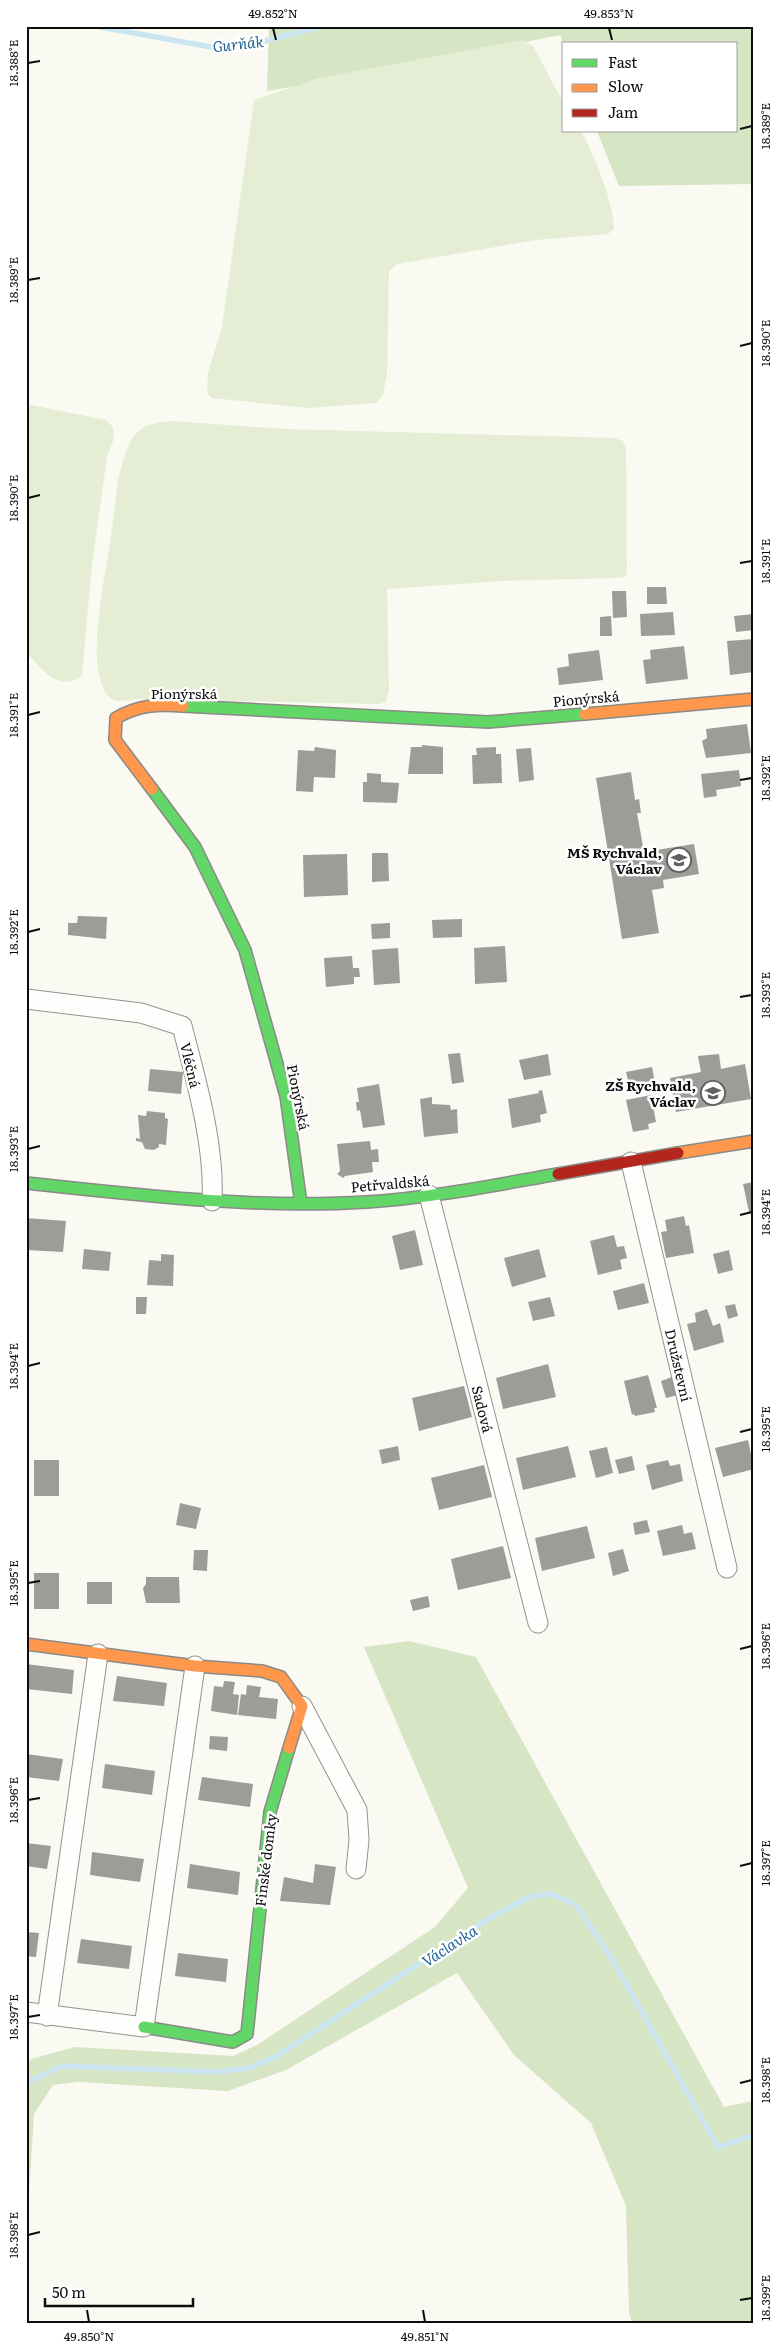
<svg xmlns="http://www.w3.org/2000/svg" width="780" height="2350" font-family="Literata,serif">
  <rect width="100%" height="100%" fill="#faf9f2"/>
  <path fill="#e5eed4" d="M523,40L533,46L564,104V131H581C595,157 613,200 614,229L608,234L536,240L397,264L389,271L387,375L383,395L376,403L308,408L212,398L207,393L208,373L222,327L254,100L316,79Z
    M26,404L106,420L113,427L114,438L107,457L92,564L82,676C58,693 41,668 26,652Z
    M172,421L286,429L614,438L623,441L626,449L627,574L624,577L617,578L502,581L387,589L389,690L386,702L379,704L135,699C126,700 115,704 109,697C101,688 98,672 97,661C95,620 105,576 111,536C116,504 116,467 132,439C140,425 157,422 172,421Z"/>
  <path fill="#d6e5c3" d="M269,26H754V184L619,186L597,131H736V44L564,45L560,35L525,42L523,40L316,79L297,86L267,91Z
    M409,1641L476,1657L724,2107L754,2101V2324H633L629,2314L626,2206L591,2123L514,2055L457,1973L286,2070L228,2091L79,2082L53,2085L34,2114L26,2242V2065L31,2059L75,2047L233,2056L257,2045L435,1927L468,1888L364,1647Z"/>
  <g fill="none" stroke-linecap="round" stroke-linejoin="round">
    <path stroke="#cce6f1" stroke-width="5.5" d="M95,26L211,47L253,44L322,26
      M26,2083L62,2066L216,2072L249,2068L275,2057L491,1917L529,1897L551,1894L576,1905L612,1959L718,2147L754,2135"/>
  </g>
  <path fill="#9e9c98" d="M647,587H666L667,604H647Z
    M612,591H626L627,617L613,618Z
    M673,612L675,635L641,636L640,614Z
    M754,614V630L736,632L734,616Z
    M611,616L612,636H600V617Z
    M754,639V672L730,675L727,641Z
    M684,646L688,679L646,684L643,660L651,659L650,650Z
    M599,650L603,680L559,685L557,668L569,666L568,654Z
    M747,724L751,753L706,758L702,741L707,738L706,729Z
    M422,745L443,747V774H408L411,747H422Z
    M315,747L336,750L335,778L314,777L313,792L296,791L298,750L314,751Z
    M496,747V754H501L502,783L473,784L472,755H477L476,748Z
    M531,748L534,780L519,782L516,749Z
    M739,770L741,786L716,790L717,796L704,798L701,774Z
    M631,772L635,800L639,799L641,813H637L644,852L694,844L699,874L663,880L664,888L652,890L659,933L622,939L596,778Z
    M367,773L381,774V782L399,783L397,803L363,802V782H367Z
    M372,853H388L389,881L372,882Z
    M347,854L348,895L304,897L303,855Z
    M78,916L107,917L106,939L68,935V923H77Z
    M462,919V937L433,938L432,920Z
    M390,923V938L372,939L371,924Z
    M505,946L507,982L475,984L474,948Z
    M398,948L400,983L374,985L372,950Z
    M352,956L353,968H359L360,977H354V984L326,987L324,958Z
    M460,1053L464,1082L452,1084L448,1054Z
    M548,1054L551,1075L524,1080L519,1060Z
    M719,1054L721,1069L745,1064L751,1099L676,1112L670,1078L701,1072L698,1056Z
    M652,1067L655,1083L630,1089L626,1072Z
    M150,1069L183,1072L181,1094L148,1091Z
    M379,1084L385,1125L363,1128L360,1110L357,1111L356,1102H359L357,1088Z
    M542,1090L547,1113L540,1115L541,1122L512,1128L508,1099L539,1093L538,1091Z
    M651,1095L656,1122L648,1124L649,1129L633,1132L626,1100Z
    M432,1097V1104L450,1105L451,1110L457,1109L458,1133L424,1137L420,1099Z
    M147,1111L165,1113V1118L168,1119L166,1145L159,1144V1147L154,1150L145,1149L142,1142L136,1141V1138L140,1139L138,1115L146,1116Z
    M370,1141L371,1150L378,1149L379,1162H372L373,1172L345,1176L343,1178L337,1174L340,1171L337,1144Z
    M754,1182V1211L749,1212L743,1184Z
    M684,1216L686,1226L689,1225L694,1253L666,1258L661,1232L667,1231L665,1220Z
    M26,1218L66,1221L63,1252L26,1250Z
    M415,1230L423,1265L400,1270L392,1236Z
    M614,1235L617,1247L624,1246L627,1258L620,1260L622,1269L598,1275L590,1241Z
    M84,1249L111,1252L109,1271L82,1269Z
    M539,1249L546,1277L512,1287L504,1258Z
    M729,1250L733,1270L718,1274L713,1254Z
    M161,1254L174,1255L173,1286L147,1285L149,1260L161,1261Z
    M644,1283L649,1303L618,1310L613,1291Z
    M136,1297H147L146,1314H136Z
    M550,1297L555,1316L533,1321L528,1302Z
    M735,1304L738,1316L728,1319L725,1306Z
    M707,1309L713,1326L720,1323L724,1342L694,1351L687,1324L696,1322L695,1313Z
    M548,1364L556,1397L503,1409L496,1378Z
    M648,1375L657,1408H654L655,1412L635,1416L634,1414L632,1415L624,1381Z
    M672,1377L678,1395L666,1398L661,1381Z
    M464,1386L472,1417L419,1431L412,1398Z
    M748,1440L754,1469L723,1477L715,1448Z
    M398,1446L400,1460L382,1464L379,1450Z
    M568,1446L576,1477L523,1490L516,1458Z
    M607,1447L613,1473L596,1478L589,1451Z
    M632,1456L635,1470L619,1474L615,1460Z
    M34,1460H59V1496H34Z
    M668,1460L670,1466L680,1464L683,1481L652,1490L646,1465Z
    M484,1465L492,1497L439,1510L431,1478Z
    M180,1503L201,1508L196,1529L176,1525Z
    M647,1520L650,1532L635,1535L633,1523Z
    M682,1525L684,1534L692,1532L696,1549L663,1556L657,1531Z
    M587,1526L595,1558L542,1571L535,1538Z
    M503,1546L511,1578L458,1590L451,1559Z
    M623,1549L629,1571L613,1576L608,1553Z
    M194,1550H208L207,1571L193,1570Z
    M34,1573H59V1609H34Z
    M146,1577H179L180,1603H146L143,1588L146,1584Z
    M87,1582H112V1604H87Z
    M428,1596L430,1607L413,1611L410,1600Z
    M26,1664L74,1670L72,1694L26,1689Z
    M117,1676L167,1683L164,1706L113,1701Z
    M224,1681L235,1682L233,1694L239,1695L237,1715L211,1711L214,1686L223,1687Z
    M247,1685L261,1687L259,1697L278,1699L276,1719L238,1715L241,1694L246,1695Z
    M210,1736L228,1737L227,1751L209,1749Z
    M26,1754L63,1759L59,1781L26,1777Z
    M105,1764L155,1771L152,1795L102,1788Z
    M202,1777L253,1784L250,1807L198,1800Z
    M26,1843L51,1846L47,1869L26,1866Z
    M92,1852L144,1859L140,1882L90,1875Z
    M190,1864L240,1872L238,1895L187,1888Z
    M315,1864L336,1867L330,1905L280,1901L284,1877L313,1883Z
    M26,1932L39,1933L36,1957L26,1956Z
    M81,1939L132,1946L129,1969L77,1963Z
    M178,1953L228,1959L226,1982L175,1976Z"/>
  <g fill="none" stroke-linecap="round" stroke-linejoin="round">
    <defs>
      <path id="street" d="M26,999L141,1013L182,1026C196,1080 215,1145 212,1201
        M631,1162L727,1568
        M429,1195L538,1623
        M302,1706L357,1810L359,1840L356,1869
        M26,2012L144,2027L195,1666
        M47,2016L98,1654"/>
      <path id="fast" d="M183,706L488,722L585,714
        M152,789L195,847L245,950L286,1096L301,1204
        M26,1183C139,1195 253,1209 367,1202C431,1198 495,1185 558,1174
        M144,2027L233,2042L247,2034L270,1812L289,1748"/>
      <path id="slow" d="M585,714L754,699
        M152,789L115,740L116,718C139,705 157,704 183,706
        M678,1153L754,1141
        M26,1644L195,1666L262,1671L281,1677L302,1706L289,1748"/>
      <path id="jam" d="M558,1174L678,1153"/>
    </defs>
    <use href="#street" stroke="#949390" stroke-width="21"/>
    <use href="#fast" stroke="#8a8a87" stroke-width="14"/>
    <use href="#slow" stroke="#8a8a87" stroke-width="14"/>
    <use href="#jam" stroke="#8a8a87" stroke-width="14"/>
    <use href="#street" stroke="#fefefd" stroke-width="19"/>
    <use href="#fast" stroke="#63d668" stroke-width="11"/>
    <use href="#slow" stroke="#ff974d" stroke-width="11"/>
    <use href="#jam" stroke="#b3261e" stroke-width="11"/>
  </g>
  <path fill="none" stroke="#0d0d0d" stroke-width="2" d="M273,28L276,40M609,28L612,40M28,63L40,61M740,129L752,126M28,280L40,278M740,346L752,343M28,498L40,495M740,563L752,561M28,715L40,712M740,780L752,778M28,932L40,929M740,997L752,995M28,1149L40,1146M740,1215L752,1212M28,1366L40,1363M740,1432L752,1429M28,1583L40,1581M740,1649L752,1646M28,1800L40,1798M740,1866L752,1863M28,2017L40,2015M740,2083L752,2080M28,2235L40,2232M740,2300L752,2298M87,2310L89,2322M423,2310L425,2322"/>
  <defs>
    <symbol id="school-ring" viewBox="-11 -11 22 22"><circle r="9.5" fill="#fff" stroke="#60605d" stroke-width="1.5"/><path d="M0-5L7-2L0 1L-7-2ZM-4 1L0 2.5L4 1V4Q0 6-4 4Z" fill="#60605d"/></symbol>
  </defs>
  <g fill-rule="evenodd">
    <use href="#school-ring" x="665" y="846" width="28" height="28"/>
    <use href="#school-ring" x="699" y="1079" width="28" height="28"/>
  </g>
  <g text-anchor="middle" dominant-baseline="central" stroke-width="5" stroke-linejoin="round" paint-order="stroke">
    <g font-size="14" fill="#0d0d0d" stroke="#fff">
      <text x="184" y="693">Pionýrská</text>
      <text transform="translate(586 698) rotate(-5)">Pionýrská</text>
      <text transform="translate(191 1065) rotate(77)">Vléčná</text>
      <text transform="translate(299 1097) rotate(79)">Pionýrská</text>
      <text transform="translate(390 1183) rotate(-5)">Petřvaldská</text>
      <text transform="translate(679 1365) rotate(77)">Družstevní</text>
      <text transform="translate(483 1409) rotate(76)">Sadová</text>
      <text transform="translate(265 1860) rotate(-83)">Finské domky</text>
    </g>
    <g font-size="14" font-weight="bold" fill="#0d0d0d" stroke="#fff" text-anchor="end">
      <text x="662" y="852">MŠ Rychvald,<tspan x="662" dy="16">Václav</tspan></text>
      <text x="696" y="1085">ZŠ Rychvald,<tspan x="696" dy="16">Václav</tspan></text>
    </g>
    <g font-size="15" font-style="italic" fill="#226794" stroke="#fff">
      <text transform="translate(238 43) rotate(-6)">Gurňák</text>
      <text transform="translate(449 1945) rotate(-33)">Václavka</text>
    </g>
  </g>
  <rect width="780" height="2350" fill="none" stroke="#ffffff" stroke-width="55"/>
  <rect x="562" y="42" width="175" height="90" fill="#ffffff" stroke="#9e9e9e"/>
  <rect x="572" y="59" width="25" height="8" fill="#63d668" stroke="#9e9e9e"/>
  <text x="608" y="68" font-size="15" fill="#0d0d0d">Fast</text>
  <rect x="572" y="84" width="25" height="8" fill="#ff974d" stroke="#9e9e9e"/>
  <text x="608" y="92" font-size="15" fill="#0d0d0d">Slow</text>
  <rect x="572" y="109" width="25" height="8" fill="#b3261e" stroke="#9e9e9e"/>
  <text x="608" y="118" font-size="15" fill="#0d0d0d">Jam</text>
  <path d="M45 2298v8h148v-8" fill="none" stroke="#0d0d0d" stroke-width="2.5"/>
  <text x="52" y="2298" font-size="15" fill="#0d0d0d" stroke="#ffffff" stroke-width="4" paint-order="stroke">50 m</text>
  <rect x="28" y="28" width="724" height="2294" fill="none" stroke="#0d0d0d" stroke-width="2"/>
  <g font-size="12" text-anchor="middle" fill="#0d0d0d">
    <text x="273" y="18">49.852°N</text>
    <text x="609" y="18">49.853°N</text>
    <text transform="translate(14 63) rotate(-90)" y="4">18.388°E</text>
    <text transform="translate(766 126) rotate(-90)" y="4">18.389°E</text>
    <text transform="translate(14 280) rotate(-90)" y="4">18.389°E</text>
    <text transform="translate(766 343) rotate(-90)" y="4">18.390°E</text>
    <text transform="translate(14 498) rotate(-90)" y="4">18.390°E</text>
    <text transform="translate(766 561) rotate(-90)" y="4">18.391°E</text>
    <text transform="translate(14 715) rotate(-90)" y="4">18.391°E</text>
    <text transform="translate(766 778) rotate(-90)" y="4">18.392°E</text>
    <text transform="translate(14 932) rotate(-90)" y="4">18.392°E</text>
    <text transform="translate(766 995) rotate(-90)" y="4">18.393°E</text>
    <text transform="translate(14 1149) rotate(-90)" y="4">18.393°E</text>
    <text transform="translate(766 1212) rotate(-90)" y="4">18.394°E</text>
    <text transform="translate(14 1366) rotate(-90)" y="4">18.394°E</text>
    <text transform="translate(766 1429) rotate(-90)" y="4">18.395°E</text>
    <text transform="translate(14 1583) rotate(-90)" y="4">18.395°E</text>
    <text transform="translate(766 1646) rotate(-90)" y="4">18.396°E</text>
    <text transform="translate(14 1800) rotate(-90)" y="4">18.396°E</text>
    <text transform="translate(766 1863) rotate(-90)" y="4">18.397°E</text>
    <text transform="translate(14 2017) rotate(-90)" y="4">18.397°E</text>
    <text transform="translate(766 2080) rotate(-90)" y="4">18.398°E</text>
    <text transform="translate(14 2235) rotate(-90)" y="4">18.398°E</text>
    <text transform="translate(766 2298) rotate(-90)" y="4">18.399°E</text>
    <text x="89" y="2341">49.850°N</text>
    <text x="425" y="2341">49.851°N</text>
  </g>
</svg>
